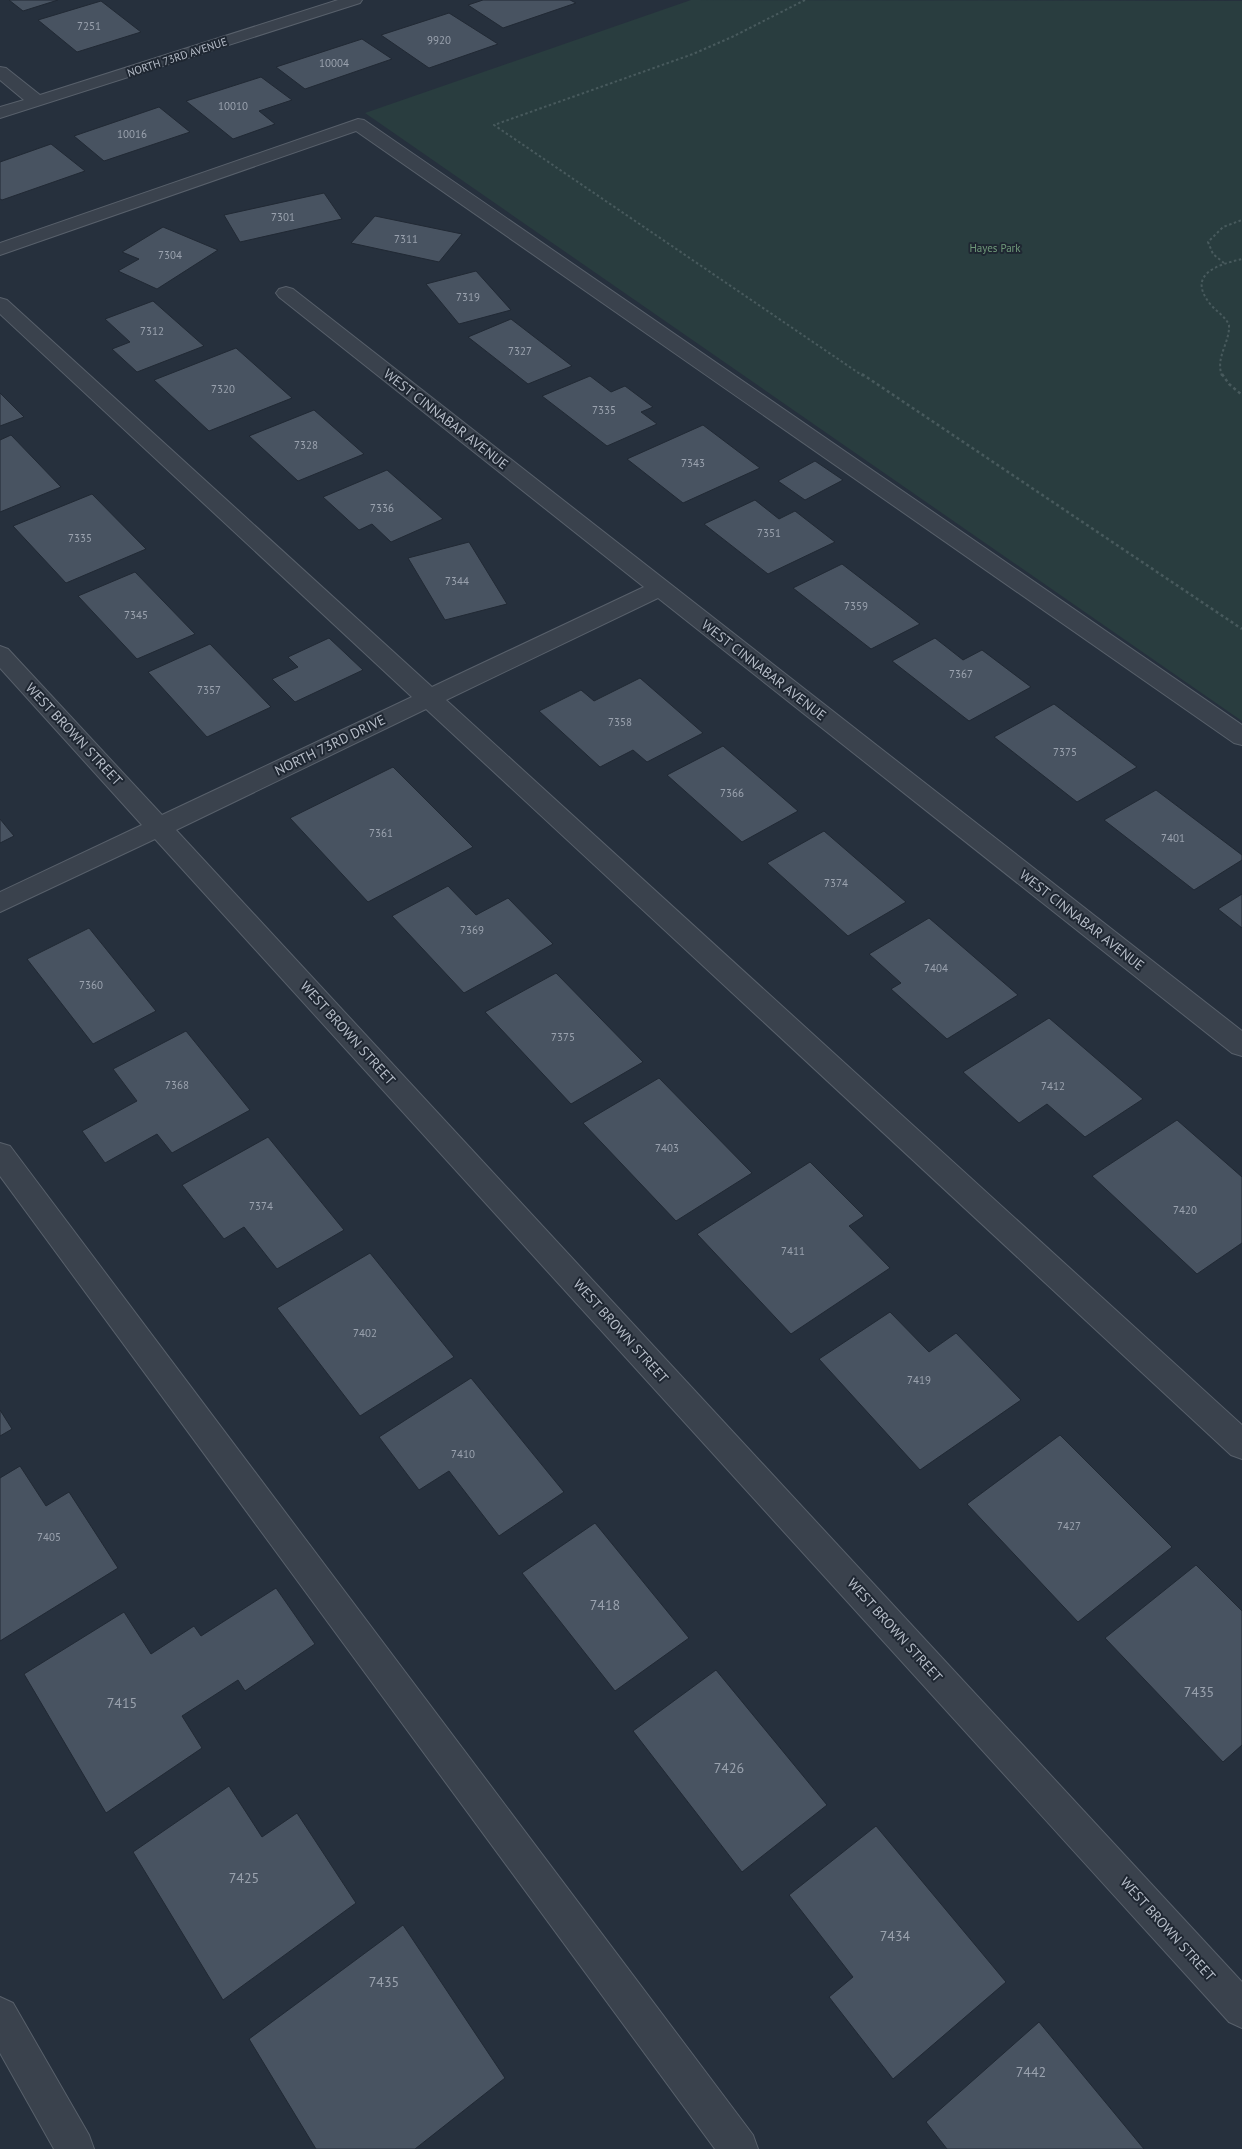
<svg xmlns="http://www.w3.org/2000/svg" width="1242" height="2149" font-family="'PT Sans',sans-serif">
  <rect width="100%" height="100%" fill="#26303d"/>
  <path fill="#293d3f" d="M691,0L1242,1V721L365,113Z"/>
  <path fill="#485361" stroke="#212934" d="M9,0H58L23,11Z
    M483,0H570L576,3L503,28L468,5Z
    M101,1L141,32L77,52L38,20Z
    M449,13L498,44L429,68L381,35Z
    M362,39L392,59L305,89L276,67Z
    M261,77L292,100L259,111L275,124L233,139L186,101Z
    M159,107L190,132L104,161L74,136Z
    M51,144L85,171L2,200L0,199V162Z
    M324,193L342,219L240,242L224,215Z
    M375,216L462,234L439,262L351,243Z
    M163,227L218,250L157,289L118,271L139,259L122,252Z
    M476,271L511,310L459,324L426,284Z
    M153,301L204,346L137,372L112,349L130,342L105,319Z
    M511,319L572,366L528,384L468,337Z
    M236,348L292,398L209,431L154,380Z
    M590,376L611,392L625,386L653,407L641,412L657,424L607,446L542,396Z
    M0,393L24,417L0,426Z
    M314,410L364,454L298,481L249,436Z
    M703,425L760,468L683,503L627,459Z
    M11,435L61,487L0,512V440Z
    M815,461L843,480L805,500L778,481Z
    M387,470L443,519L391,542L372,524L359,530L323,497Z
    M92,494L146,549L66,583L13,526Z
    M755,500L779,519L795,511L835,542L768,574L704,524Z
    M469,542L507,604L445,620L408,558Z
    M842,564L920,624L871,649L793,588Z
    M135,572L195,634L137,659L78,596Z
    M329,638L363,670L295,702L272,679L298,667L288,657Z
    M935,638L963,660L982,650L1031,687L969,721L892,661Z
    M210,644L271,707L207,737L148,672Z
    M640,678L703,733L647,762L633,750L600,767L539,711L581,690L594,701Z
    M1054,704L1137,767L1077,802L994,737Z
    M723,746L798,811L742,842L667,775Z
    M393,767L473,847L368,902L290,818Z
    M1156,790L1242,855V860L1194,890L1104,820Z
    M0,819L14,836L0,843Z
    M824,831L906,902L848,936L767,863Z
    M448,886L476,915L508,898L553,944L464,993L392,916Z
    M1242,894V928L1218,909Z
    M929,918L1018,995L947,1039L891,989L901,983L869,954Z
    M89,928L156,1011L93,1044L27,959Z
    M556,973L643,1062L571,1104L485,1012Z
    M1049,1018L1143,1099L1085,1137L1047,1104L1019,1123L963,1072Z
    M186,1031L250,1110L172,1153L157,1134L105,1163L82,1131L137,1101L113,1069Z
    M659,1078L752,1173L676,1221L583,1123Z
    M1177,1120L1242,1177V1243L1197,1274L1092,1176Z
    M268,1137L344,1230L277,1269L244,1227L224,1239L182,1185Z
    M810,1162L864,1216L849,1226L890,1268L791,1334L697,1234Z
    M370,1253L454,1357L360,1416L277,1308Z
    M890,1312L929,1352L956,1333L1021,1400L920,1470L819,1359Z
    M471,1378L564,1492L499,1536L449,1471L419,1490L379,1437Z
    M0,1410L12,1429L0,1436Z
    M1060,1435L1172,1547L1078,1622L967,1504Z
    M20,1466L46,1506L69,1492L118,1568L0,1641V1478Z
    M595,1523L689,1638L615,1691L522,1573Z
    M1196,1565L1242,1611V1745L1223,1762L1105,1638Z
    M276,1588L315,1644L245,1691L238,1680L182,1716L202,1748L106,1813L24,1674L124,1612L151,1654L194,1626L201,1636Z
    M716,1670L827,1805L742,1872L633,1731Z
    M229,1786L262,1837L297,1813L356,1903L223,2000L133,1852Z
    M876,1826L1006,1982L893,2079L829,1997L853,1977L789,1895Z
    M403,1925L505,2078L415,2149H316L249,2039Z
    M1039,2022L1144,2149H947L926,2122Z"/>
  <g fill="none" stroke-linecap="round" stroke-linejoin="round">
    <defs>
      <path id="minor" d="M338,0H362L360,3L0,118V107L24,100L0,80V67L6,68L40,95Z
        M358,119L364,120L1242,725V745L1234,743L356,131L0,255V243Z
        M286,287L293,289L1242,1031V1056L1232,1053L658,598L446,700L1242,1425V1459L1231,1455L426,709L176,830L1242,1982V2028L1229,2022L155,839L0,912V892L142,825L0,668V646L8,649L162,815L412,697L0,314V298L7,300L432,687L644,587L279,297L276,293L279,289Z
        M0,1143L10,1146L753,2135L758,2149H715L0,1176Z
        M0,1997L13,2003L89,2135L94,2149H54L0,2053Z"/>
    </defs>
    <use href="#minor" stroke="#58606b" stroke-width="2"/>
    <path stroke="#485a5d" stroke-width="2" stroke-dasharray="2.5 2.5" stroke-linecap="butt" d="M805,0L732,37L693,54L494,125L863,376
      M1224,263L1213,254L1208,242L1223,227L1242,220
      M1222,376C1215,357 1230,343 1229,325C1225,316 1217,312 1211,305C1186,275 1216,265 1242,259"/>
    <path stroke="#485a5d" stroke-width="2.5" stroke-dasharray="3 3" stroke-linecap="butt" d="M862,374L1242,629
      M1222,374L1229,384L1242,395"/>
    <use href="#minor" fill="#3a424d" fill-rule="evenodd"/>
  </g>
  <g text-anchor="middle" dominant-baseline="central" stroke-width="4" stroke-linejoin="round" paint-order="stroke">
    <g font-size="11" fill="#9aa2ae">
      <text x="89" y="26">7251</text>
      <text x="439" y="40">9920</text>
      <text x="334" y="63">10004</text>
      <text x="233" y="106">10010</text>
      <text x="132" y="134">10016</text>
      <text x="283" y="217">7301</text>
      <text x="406" y="239">7311</text>
      <text x="170" y="255">7304</text>
      <text x="468" y="297">7319</text>
      <text x="152" y="331">7312</text>
      <text x="520" y="351">7327</text>
      <text x="223" y="389">7320</text>
      <text x="604" y="410">7335</text>
      <text x="306" y="445">7328</text>
      <text x="693" y="463">7343</text>
      <text x="382" y="508">7336</text>
      <text x="769" y="533">7351</text>
      <text x="80" y="538">7335</text>
      <text x="457" y="581">7344</text>
      <text x="856" y="606">7359</text>
      <text x="136" y="615">7345</text>
      <text x="961" y="674">7367</text>
      <text x="209" y="690">7357</text>
      <text x="620" y="722">7358</text>
      <text x="1065" y="752">7375</text>
      <text x="732" y="793">7366</text>
      <text x="381" y="833">7361</text>
      <text x="1173" y="838">7401</text>
      <text x="836" y="883">7374</text>
      <text x="472" y="930">7369</text>
      <text x="936" y="968">7404</text>
      <text x="91" y="985">7360</text>
      <text x="563" y="1037">7375</text>
      <text x="177" y="1085">7368</text>
      <text x="1053" y="1086">7412</text>
      <text x="667" y="1148">7403</text>
      <text x="261" y="1206">7374</text>
      <text x="1185" y="1210">7420</text>
      <text x="793" y="1251">7411</text>
      <text x="365" y="1333">7402</text>
      <text x="919" y="1380">7419</text>
      <text x="463" y="1454">7410</text>
      <text x="1069" y="1526">7427</text>
      <text x="49" y="1537">7405</text>
    </g>
    <g font-size="11" fill="#b6bdc8" stroke="#1f2732">
      <text transform="translate(177 57) rotate(-18)">NORTH 73RD AVENUE</text>
    </g>
    <g font-size="11" fill="#6f9879" stroke="#1f2732">
      <text x="995" y="248">Hayes Park</text>
    </g>
    <g font-size="14" fill="#b6bdc8" stroke="#1f2732">
      <text transform="translate(446 419) rotate(38)">WEST CINNABAR AVENUE</text>
      <text transform="translate(764 670) rotate(38)">WEST CINNABAR AVENUE</text>
      <text transform="translate(74 734) rotate(47)">WEST BROWN STREET</text>
      <text transform="translate(330 745) rotate(-26)">NORTH 73RD DRIVE</text>
      <text transform="translate(1082 920) rotate(38)">WEST CINNABAR AVENUE</text>
      <text transform="translate(348 1033) rotate(48)">WEST BROWN STREET</text>
      <text transform="translate(621 1331) rotate(48)">WEST BROWN STREET</text>
      <text transform="translate(895 1630) rotate(48)">WEST BROWN STREET</text>
      <text transform="translate(1168 1929) rotate(48)">WEST BROWN STREET</text>
    </g>
    <g font-size="14" fill="#9aa2ae">
      <text x="605" y="1605">7418</text>
      <text x="1199" y="1692">7435</text>
      <text x="122" y="1703">7415</text>
      <text x="729" y="1768">7426</text>
      <text x="244" y="1878">7425</text>
      <text x="895" y="1936">7434</text>
      <text x="384" y="1982">7435</text>
      <text x="1031" y="2072">7442</text>
    </g>
  </g>
</svg>
